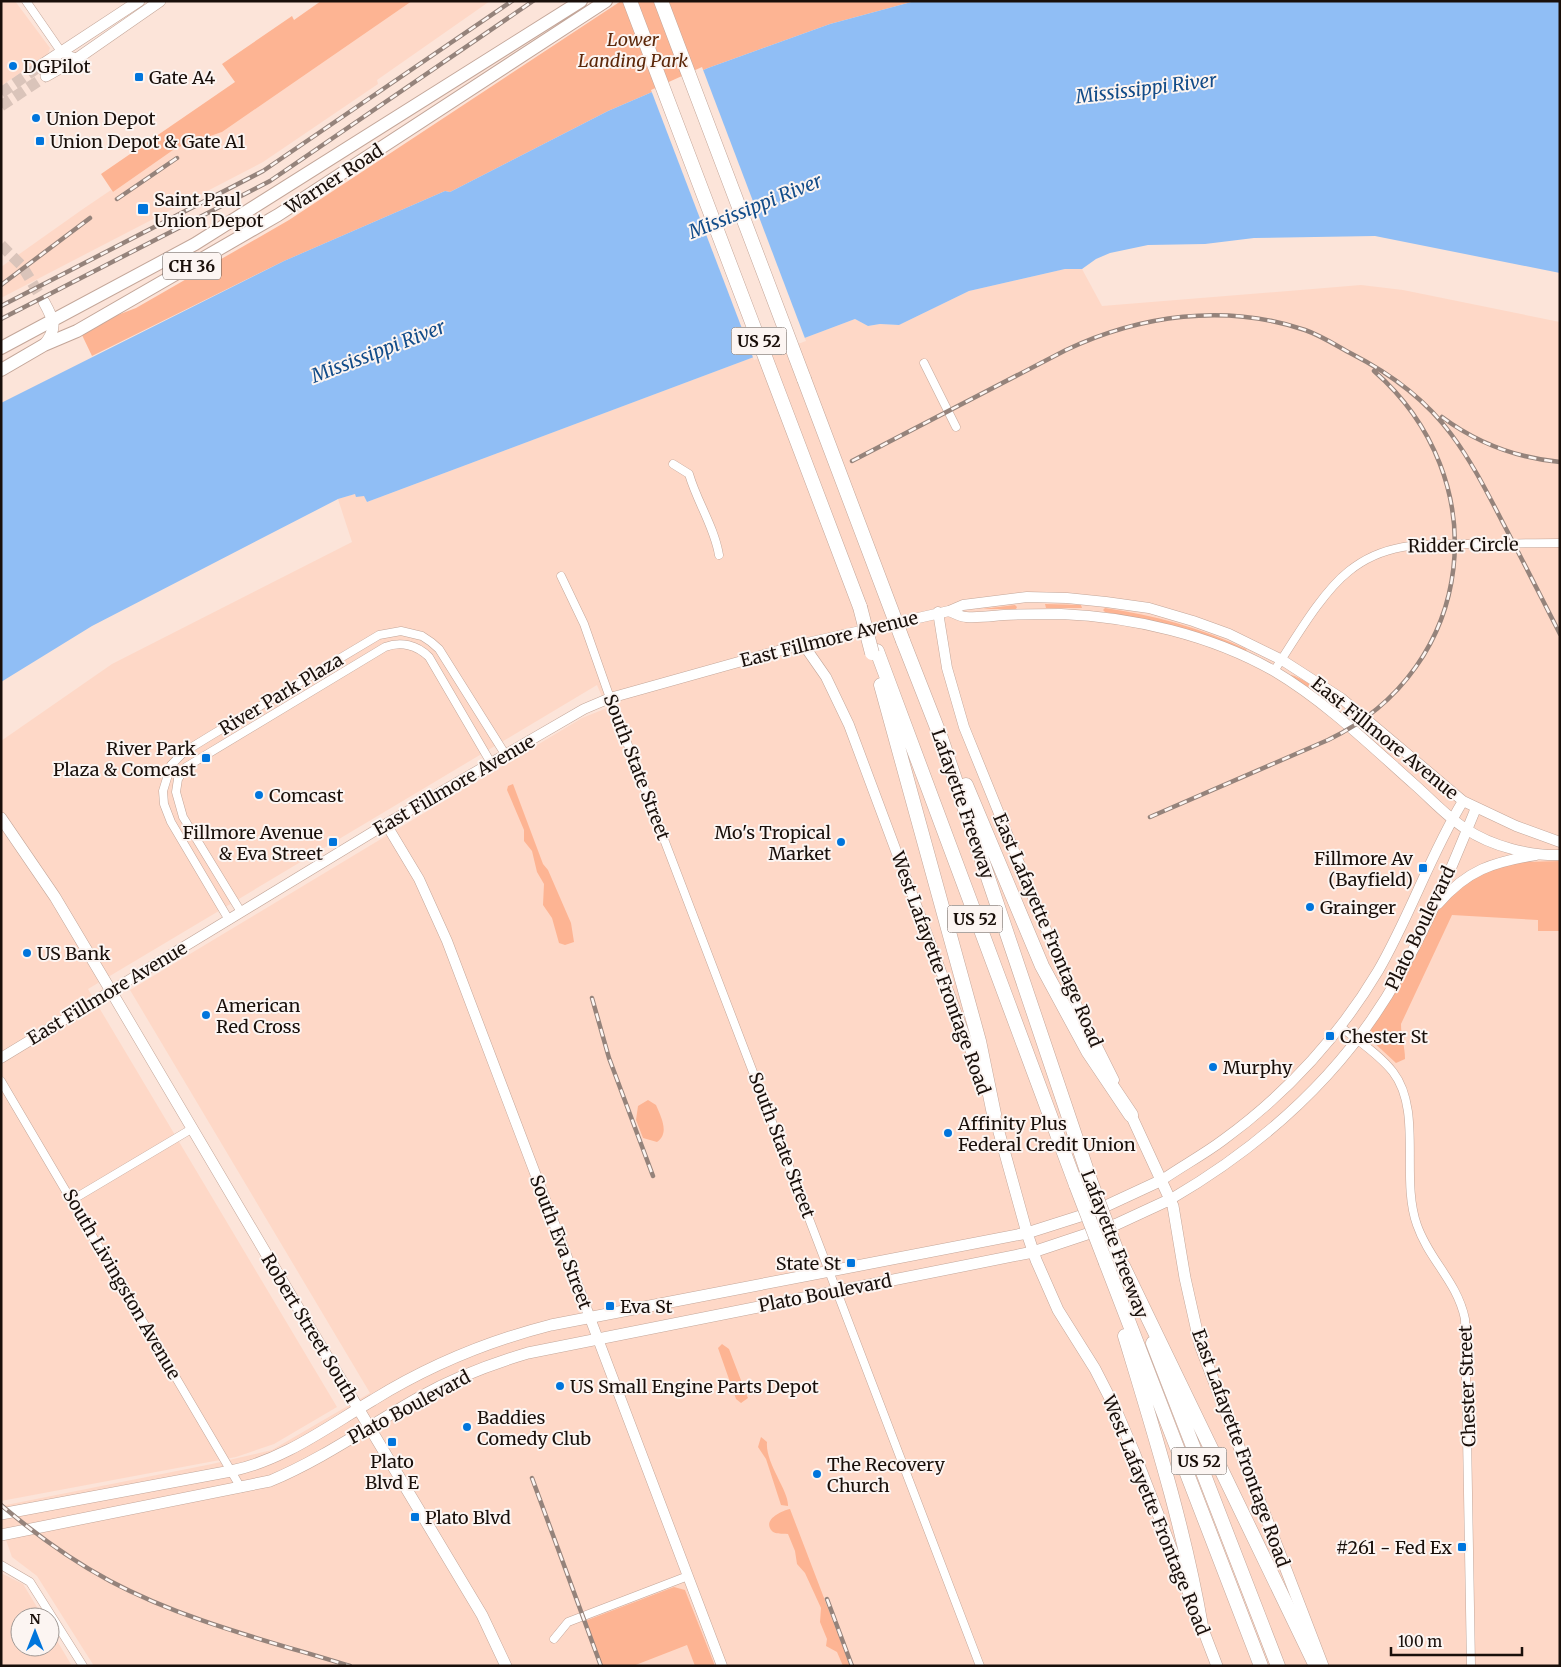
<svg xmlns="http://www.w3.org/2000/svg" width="1561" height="1667" font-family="Merriweather,serif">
  <rect width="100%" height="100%" fill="#fce4d9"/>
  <path fill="#fed8c7" d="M1,1H15L50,48L48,54L1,86Z
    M412,1H490L377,80L378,84L263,162L1,298V267L83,209L111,190L113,192L176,148L222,132Z
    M1065,269H1082L1102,306L1361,285L1403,290L1560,322V1666H94L37,1576L12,1557L1,1526V1506L212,1464L272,1450L370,1393L130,990L582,718L607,708L597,685L88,989L337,1407L274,1444L236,1457L1,1501V741L112,664L352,542L338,499L355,494L364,495L367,502L855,319L868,326L880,324L899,325L969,291Z
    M1,1573L23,1584L43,1617H20V1647H50V1629L72,1666H1Z"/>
  <path fill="#fdb493" d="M321,1H412L222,132L176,148L113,192L101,174L235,82L222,64L292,16L294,20Z
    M621,1H915L830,24L708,68L608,111L450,192L445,191L284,261L92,356L82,335L107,319L136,308L289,220Z
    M1045,604L1081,605L1082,608H1046Z
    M1015,605L1017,607L1016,609H982Z
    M1105,608C1154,615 1201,628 1246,649L1247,652L1162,623L1105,612L1103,610Z
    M1291,675C1300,676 1334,699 1337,706L1334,707L1291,677Z
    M513,784L543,864L548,870L571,923L574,942L565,945L559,943L552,918L543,905L544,884L537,872L532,851L524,841V830L507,790L508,786Z
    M1560,861V931H1538V920L1452,915L1401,1024C1401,1037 1405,1047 1405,1059L1396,1063L1370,1039L1371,1027L1433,916L1443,903L1462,884L1495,866L1526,862Z
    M648,1100L656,1105C661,1117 670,1133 657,1142L643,1138L636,1120L638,1106Z
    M722,1344L729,1349L747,1396L748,1398L741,1403L736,1399L718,1348Z
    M761,1437L767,1442C765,1463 789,1491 788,1506L781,1505L766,1459L758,1447Z
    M790,1509L850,1666H843L837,1652L826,1646L827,1639L820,1622L821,1608L805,1573L797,1564L795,1551L788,1534C783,1533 776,1535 772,1531C762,1520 781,1511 790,1509Z
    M674,1587L685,1590L715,1666H695L687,1645L633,1666H601L585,1621Z"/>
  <path fill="#90bef5" d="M915,1H1560V273L1375,236L1254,238L1205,244L1148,245L1110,253L1096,259L1082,269H1065L969,291L899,325L880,324L868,326L855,319L367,502L364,496L356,497L355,494L338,499L92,626L1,682V403L284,261L445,191L450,192L608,111L708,68L830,24Z"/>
  <path fill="#fce4d9" d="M702,67L806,341L754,360L651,90Z"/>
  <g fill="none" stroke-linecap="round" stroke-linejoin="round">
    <path stroke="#dac4ba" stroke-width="11" stroke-dasharray="11 5.5" stroke-linecap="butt" d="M1,93L40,66
      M1,106L46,76
      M1,245L22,266L44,302"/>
    <defs>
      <path id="minor" d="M26,1L62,53L78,58
        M924,363L956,427
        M673,464L689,474C697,502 714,526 719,555
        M561,576L584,624L610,698L980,1666
        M1274,671C1294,641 1321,593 1349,571C1386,541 1427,544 1472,544C1501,544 1531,543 1560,543
        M241,912L183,817L176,792L178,779L186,767L385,647C401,641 417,645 429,657L491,763
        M229,920L171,822L164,804L163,791L171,765L184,752L210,736L379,635L401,631L422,636L431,642L439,649L505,754
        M1341,1027C1358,1041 1379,1054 1393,1072C1423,1111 1400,1178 1417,1225C1429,1260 1457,1281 1465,1319L1471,1666
        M1,1081L241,1488
        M72,1200L193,1128
        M1,1565L30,1582L83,1666
        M554,1639L568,1622L688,1576"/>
      <path id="tertiary" d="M949,611C954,613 961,617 966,617C979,618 992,616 1004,615C1023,614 1042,614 1061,614C1133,617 1211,635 1274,671C1326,702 1370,745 1415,785C1432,800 1447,817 1466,829C1491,846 1530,856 1560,855
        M938,612L947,668L964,727L1077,1006L1114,1080
        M803,644L826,677L849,725L983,1084
        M386,824L419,879L447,941L722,1666
        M1438,904C1467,870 1493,862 1536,855
        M1,1058L386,824L584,709L610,698L803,644L949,611L963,605L1027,597L1067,598L1106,602L1149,608L1193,621L1229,634L1282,660L1341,698L1463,801L1516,826L1560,842
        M1162,1180C1182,1166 1203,1155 1223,1140C1286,1094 1338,1038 1378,971C1410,916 1430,855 1463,801
        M1171,1199C1265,1144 1347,1070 1400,974C1430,921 1453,864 1476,808"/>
      <path id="secondary" d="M40,66L139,1
        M46,76L78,58L160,1
        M44,345C58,328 54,320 44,302
        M1,818L55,897L111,991L310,1328L482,1615L506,1666
        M994,1114L1027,1233L1036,1260L1058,1310L1095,1369L1116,1410L1134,1452L1192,1602
        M1131,1115L1173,1206L1185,1278L1200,1345L1323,1666
        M1,1514L231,1471C284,1460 327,1427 373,1400C428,1366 488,1341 551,1325L1027,1233L1093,1212L1162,1180
        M1,1535L270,1481C323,1459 370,1425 420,1397C454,1378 491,1364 528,1353L1033,1252L1117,1224L1171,1199
        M1199,1619L1217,1666"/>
      <path id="trunk" d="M1,348L195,244L581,1
        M1,370L44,345L77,331L278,215L606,1"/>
      <path id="motorway" d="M630,1L860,607
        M661,1L804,379
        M903,641L941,738L1090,1180
        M877,651L1076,1185
        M881,685L979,1041L994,1114
        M966,785L1042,966L1088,1051L1131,1115
        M1106,1263L1261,1666
        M1123,1266L1316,1666
        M1125,1336C1154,1432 1184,1527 1201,1626
        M1153,1343L1278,1666"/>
    </defs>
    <use href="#minor" stroke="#c3a699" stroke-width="9"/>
    <use href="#tertiary" stroke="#c3a699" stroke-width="11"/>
    <use href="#secondary" stroke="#c3a699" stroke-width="12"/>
    <use href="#trunk" stroke="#c3a699" stroke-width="14"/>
    <use href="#motorway" stroke="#c3a699" stroke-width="15"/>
    <use href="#minor" stroke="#fff" stroke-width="8"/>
    <use href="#tertiary" stroke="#fff" stroke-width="10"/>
    <use href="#secondary" stroke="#fff" stroke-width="11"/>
    <use href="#trunk" stroke="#fff" stroke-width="12"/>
    <use href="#motorway" stroke="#fff" stroke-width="14"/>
    <defs>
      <path id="rail" d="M117,199L177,158
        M1,285L90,218
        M1,306L263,171L512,1
        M1,319L270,181L533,1
        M1442,417C1477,443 1517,458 1560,462
        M852,461L1066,350C1140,315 1225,303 1305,330C1322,336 1337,346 1352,354C1391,374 1425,399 1451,434C1472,462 1487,492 1503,523C1522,559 1541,597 1560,634
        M1150,817L1328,740C1478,668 1497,478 1374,371
        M592,998L609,1058L653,1176
        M532,1478L601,1666
        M1,1505C35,1534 71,1560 110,1581C185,1621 269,1641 350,1666
        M827,1599L852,1666"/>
    </defs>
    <use href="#rail" stroke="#95837b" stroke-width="4.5"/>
    <use href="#rail" stroke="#fcf5f2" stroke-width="2.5" stroke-dasharray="8" stroke-linecap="butt"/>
    <defs>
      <path id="motorway-bridge" d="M804,379L903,641
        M860,607L872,653
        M1090,1180L1119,1257
        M1076,1185L1106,1263"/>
    </defs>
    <use href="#motorway-bridge" stroke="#c3a699" stroke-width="15" stroke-linecap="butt"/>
    <use href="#motorway-bridge" stroke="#fff" stroke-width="14"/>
  </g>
  <g fill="#0075dc" stroke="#fcf5f2" stroke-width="2">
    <circle cx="13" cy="66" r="5"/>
    <rect x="134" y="72" width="10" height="10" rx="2.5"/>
    <circle cx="36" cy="118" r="5"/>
    <rect x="35" y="136" width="10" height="10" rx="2.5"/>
    <rect x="137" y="203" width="12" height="12" rx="2.5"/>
    <rect x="201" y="753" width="10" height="10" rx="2.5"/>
    <circle cx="259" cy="795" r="5"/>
    <rect x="328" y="837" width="10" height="10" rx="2.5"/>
    <circle cx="841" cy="842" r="5"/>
    <rect x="1418" y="863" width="10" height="10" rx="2.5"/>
    <circle cx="1310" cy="907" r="5"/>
    <circle cx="27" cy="953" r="5"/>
    <circle cx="206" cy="1015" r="5"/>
    <rect x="1325" y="1031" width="10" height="10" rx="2.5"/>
    <circle cx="1213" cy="1067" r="5"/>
    <circle cx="948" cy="1133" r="5"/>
    <rect x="846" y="1258" width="10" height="10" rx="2.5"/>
    <rect x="605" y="1301" width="10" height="10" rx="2.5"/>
    <circle cx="560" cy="1386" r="5"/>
    <circle cx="467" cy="1427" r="5"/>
    <rect x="387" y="1437" width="10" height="10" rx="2.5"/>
    <circle cx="817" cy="1474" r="5"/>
    <rect x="410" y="1512" width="10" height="10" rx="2.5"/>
    <rect x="1457" y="1542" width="10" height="10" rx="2.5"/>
  </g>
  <g text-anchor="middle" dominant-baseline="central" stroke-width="4" stroke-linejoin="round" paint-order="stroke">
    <g fill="#fcf5f2" stroke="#5d5450" stroke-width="1">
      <rect x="163" y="252.5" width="58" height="27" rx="4"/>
      <rect x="731.5" y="327.5" width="55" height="27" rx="4"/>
      <rect x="947.5" y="905.5" width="55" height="27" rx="4"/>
      <rect x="1171.5" y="1447.5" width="55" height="27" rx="4"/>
    </g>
    <g font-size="16" font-weight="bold" fill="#190f0a">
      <text x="192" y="266">CH 36</text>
      <text x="759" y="341">US 52</text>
      <text x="975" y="919">US 52</text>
      <text x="1199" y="1461">US 52</text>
    </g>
    <g font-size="18" font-style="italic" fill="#5c2709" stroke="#fcf5f2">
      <text x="633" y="39">Lower<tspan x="633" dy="21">Landing Park</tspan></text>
    </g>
    <g font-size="18" fill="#190f0a" stroke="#fcf5f2" text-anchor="start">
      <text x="23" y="66">DGPilot</text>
      <text x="149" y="77">Gate A4</text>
      <text x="46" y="118">Union Depot</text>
      <text x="50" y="141">Union Depot &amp; Gate A1</text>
      <text x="154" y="199">Saint Paul<tspan x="154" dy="21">Union Depot</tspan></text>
      <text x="196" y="748" text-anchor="end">River Park<tspan x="196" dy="21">Plaza &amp; Comcast</tspan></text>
      <text x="269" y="795">Comcast</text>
      <text x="323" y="832" text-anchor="end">Fillmore Avenue<tspan x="323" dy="21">&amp; Eva Street</tspan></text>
      <text x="831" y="832" text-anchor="end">Mo's Tropical<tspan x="831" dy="21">Market</tspan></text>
      <text x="1413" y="858" text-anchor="end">Fillmore Av<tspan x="1413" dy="21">(Bayfield)</tspan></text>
      <text x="1320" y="907">Grainger</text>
      <text x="37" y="953">US Bank</text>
      <text x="216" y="1005">American<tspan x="216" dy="21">Red Cross</tspan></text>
      <text x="1340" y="1036">Chester St</text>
      <text x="1223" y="1067">Murphy</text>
      <text x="958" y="1123">Affinity Plus<tspan x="958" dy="21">Federal Credit Union</tspan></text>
      <text x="841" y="1263" text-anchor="end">State St</text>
      <text x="620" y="1306">Eva St</text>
      <text x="570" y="1386">US Small Engine Parts Depot</text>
      <text x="477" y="1417">Baddies<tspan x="477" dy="21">Comedy Club</tspan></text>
      <text x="392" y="1461" text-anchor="middle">Plato<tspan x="392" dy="21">Blvd E</tspan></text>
      <text x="827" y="1464">The Recovery<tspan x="827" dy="21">Church</tspan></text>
      <text x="425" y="1517">Plato Blvd</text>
      <text x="1452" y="1547" text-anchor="end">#261 - Fed Ex</text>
    </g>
    <g font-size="18" fill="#190f0a" stroke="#fcf5f2">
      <text transform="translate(334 179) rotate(-33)">Warner Road</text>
      <text transform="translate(1463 545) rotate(-1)">Ridder Circle</text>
      <text transform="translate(829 639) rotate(-14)">East Fillmore Avenue</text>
      <text transform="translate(281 694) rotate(-31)">River Park Plaza</text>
      <text transform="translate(1385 738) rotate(39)">East Fillmore Avenue</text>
      <text transform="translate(637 767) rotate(69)">South State Street</text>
      <text transform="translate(454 785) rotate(-30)">East Fillmore Avenue</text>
      <text transform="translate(963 804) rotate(71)">Lafayette Freeway</text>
      <text transform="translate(1420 928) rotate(-64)">Plato Boulevard</text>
      <text transform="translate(1048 930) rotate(67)">East Lafayette Frontage Road</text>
      <text transform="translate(941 973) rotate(70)">West Lafayette Frontage Road</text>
      <text transform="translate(107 993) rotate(-31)">East Fillmore Avenue</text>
      <text transform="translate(782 1145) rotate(69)">South State Street</text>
      <text transform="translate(561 1242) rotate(69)">South Eva Street</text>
      <text transform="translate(1115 1244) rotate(69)">Lafayette Freeway</text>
      <text transform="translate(122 1284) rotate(60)">South Livingston Avenue</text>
      <text transform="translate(825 1293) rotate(-11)">Plato Boulevard</text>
      <text transform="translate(310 1328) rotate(59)">Robert Street South</text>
      <text transform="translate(1467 1386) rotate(-92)">Chester Street</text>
      <text transform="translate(409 1407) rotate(-28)">Plato Boulevard</text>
      <text transform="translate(1241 1448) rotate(70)">East Lafayette Frontage Road</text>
      <text transform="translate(1156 1515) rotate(68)">West Lafayette Frontage Road</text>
    </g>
    <g font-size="19" font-style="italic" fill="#124c89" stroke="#fcf5f2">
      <text transform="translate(1146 88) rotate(-7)">Mississippi River</text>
      <text transform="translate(755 206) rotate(-22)">Mississippi River</text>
      <text transform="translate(378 351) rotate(-21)">Mississippi River</text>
    </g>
  </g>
  <rect width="1561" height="1667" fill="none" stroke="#190f0a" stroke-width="5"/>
  <g transform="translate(35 1632)"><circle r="24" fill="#fcf5f2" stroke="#a19995"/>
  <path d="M0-4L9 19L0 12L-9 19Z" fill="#0075dc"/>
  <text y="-8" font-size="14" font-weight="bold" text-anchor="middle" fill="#190f0a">N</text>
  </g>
  <path d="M1391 1647v8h131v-8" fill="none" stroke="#190f0a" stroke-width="2.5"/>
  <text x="1398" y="1647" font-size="15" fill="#190f0a" stroke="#fcf5f2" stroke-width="4" paint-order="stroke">100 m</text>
</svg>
